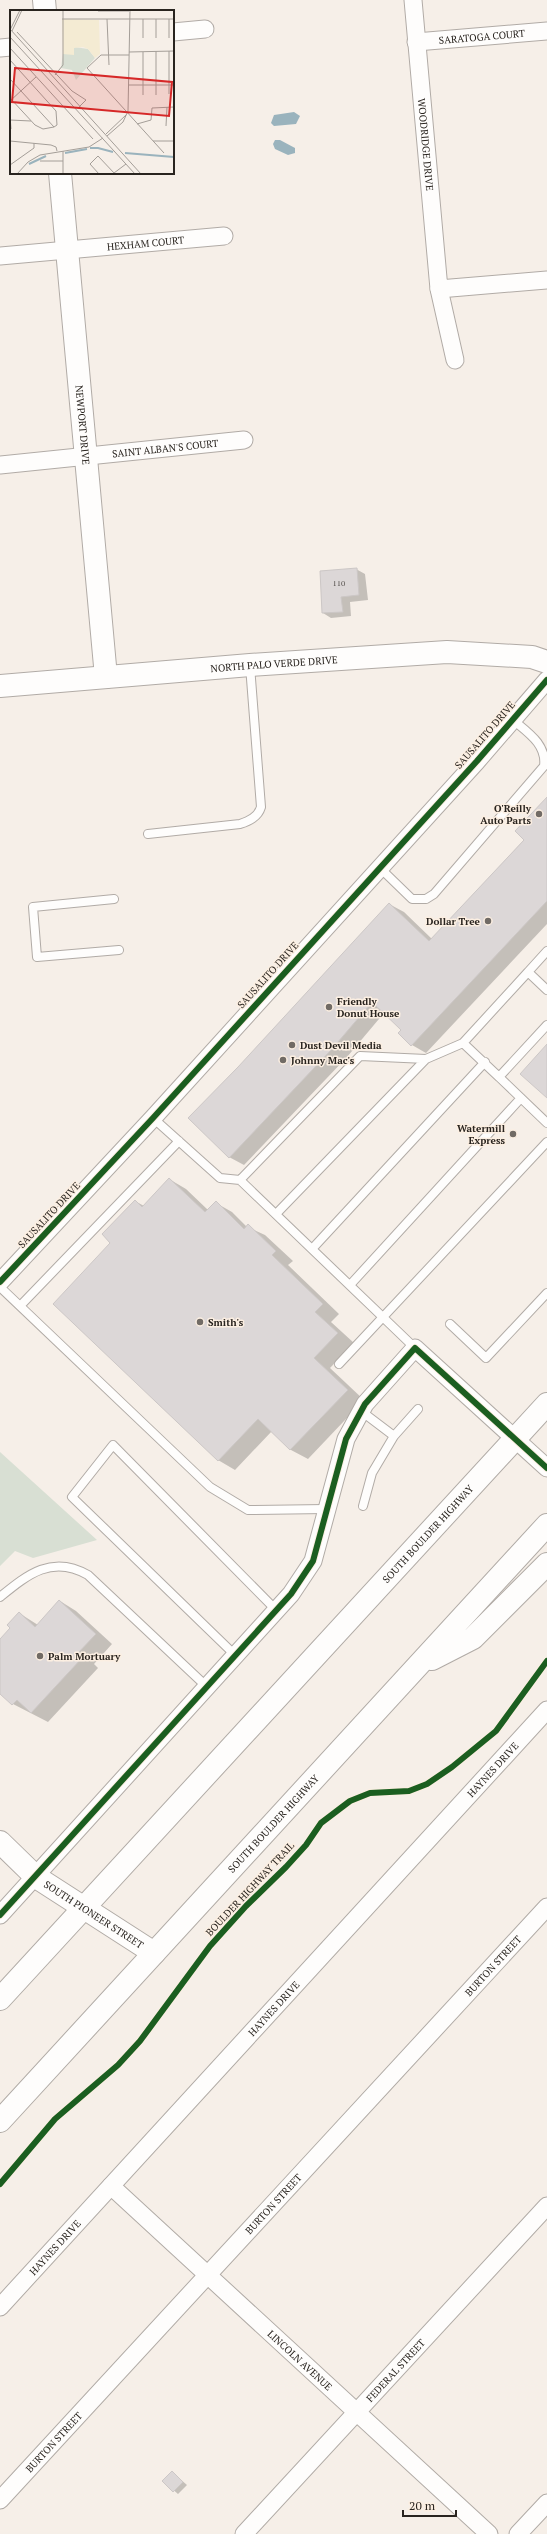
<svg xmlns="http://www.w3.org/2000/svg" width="547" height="2534" font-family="'PT Serif',serif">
  <rect width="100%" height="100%" fill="#f6efe8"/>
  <path fill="#d8dfd3" d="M0,1452L97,1540L33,1558L15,1551L0,1566Z"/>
  <path fill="#9ab3bd" d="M294,112L300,116L296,124L274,126L271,123L274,115Z
    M275,140H280L295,148V153L288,155L275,149L273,144Z"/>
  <path fill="#0003" d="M356,569L365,574L368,600L350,602L351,616L331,618L323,613Z
    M547,798V924L426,1053L412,1045L403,1030L384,1013L347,1057L244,1165L229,1157L238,1068L389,904L404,912L432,939L525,839Z
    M169,1179L186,1189L208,1210L216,1203L232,1212L247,1227L265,1235L293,1261L288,1265L339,1314L331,1322L354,1343L330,1368L364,1400L308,1459L291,1450L272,1431L235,1470L218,1460L112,1243L135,1201L144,1206Z
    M60,1601L76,1611L112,1644L94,1664L98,1668L48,1722L13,1704L0,1692V1640L11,1628L19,1613L38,1625Z
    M172,2472L187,2485L178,2494L163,2481Z"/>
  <path fill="#dcd7d7" stroke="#ccc7c6" d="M357,568L359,595L341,597L343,612L322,613L320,571Z
    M547,797V901L411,1046L398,1033L401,1030L372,1002L332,1049L229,1158L188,1118L238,1067L389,903L429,941L524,840L515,831Z
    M547,1044V1098L520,1074Z
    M169,1178L205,1212L216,1201L244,1229L248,1224L276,1251L272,1255L323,1304L315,1312L338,1333L314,1358L348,1390L290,1450L258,1419L218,1461L53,1304L110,1243L102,1234L135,1200L142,1207Z
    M59,1600L96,1634L77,1654L82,1658L31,1713L17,1700L12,1705L0,1694V1639L10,1628L7,1625L19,1612L35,1627Z
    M172,2471L183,2482L173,2492L162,2481Z"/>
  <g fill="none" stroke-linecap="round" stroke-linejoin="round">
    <defs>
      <path id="lane" d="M148,834L240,824C249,821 258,817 261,807L250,666
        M379,867L412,899H426L434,894L544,766C547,744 527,732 512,719
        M114,899L33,907L37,957L119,950
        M528,972L547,951
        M547,1025L499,1077L547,1123
        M463,1043L499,1077
        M153,1118L220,1178L240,1180L415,1348
        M240,1180L360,1056L426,1059L463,1043L528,972L547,990
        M276,1214L426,1059
        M312,1249L485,1062
        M350,1285L521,1098
        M0,1287L210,1487L248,1510L326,1509
        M20,1306L179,1141
        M450,1324L486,1358L547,1293
        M339,1364L547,1142
        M361,1411L394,1436L418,1409
        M363,1506L372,1473L394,1436
        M0,1597C27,1575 52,1554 88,1575L206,1686
        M235,1655L72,1497L113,1445L276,1610"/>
      <g id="street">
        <path id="s1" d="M413,0L439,289L547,280"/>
        <path d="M173,32L205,29"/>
        <path id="s2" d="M416,42L547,31"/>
        <path d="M0,48L11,47"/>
        <path id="s3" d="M0,256L224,236"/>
        <path d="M439,289L455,360"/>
        <path id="s4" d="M0,465L244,440"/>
        <path d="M0,1282L153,1118L477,761L547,680"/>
        <path d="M0,1915L291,1594L313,1561L346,1439L365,1404L415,1348L547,1468"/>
        <path id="s5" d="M111,2186L489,2534"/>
        <path id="s6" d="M0,2307L547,1710"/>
        <path id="s7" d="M0,2500L547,1907"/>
        <path id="s8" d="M244,2534L547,2206"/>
        <path d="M518,2534L547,2503"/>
      </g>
      <g id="secondary">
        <path d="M44,0L45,11"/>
        <path id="s9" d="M60,173L106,677"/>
        <path id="s10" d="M0,686L250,665L447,652L532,657L547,662"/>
        <path id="s11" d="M0,1842L36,1877L154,1953"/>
      </g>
      <g id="primary">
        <path d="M432,1659L473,1638L547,1564"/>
        <path id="s12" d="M0,1999L547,1404"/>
        <path id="s13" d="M0,2121L547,1525"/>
      </g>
    </defs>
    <use href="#lane" stroke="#b1aba6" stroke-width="10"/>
    <use href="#street" stroke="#b1aba6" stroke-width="19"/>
    <use href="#secondary" stroke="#b1aba6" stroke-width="24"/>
    <use href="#primary" stroke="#b1aba6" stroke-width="24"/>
    <use href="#lane" stroke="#fefdfc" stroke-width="8"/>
    <use href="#street" stroke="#fefdfc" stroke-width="17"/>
    <use href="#secondary" stroke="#fefdfc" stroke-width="22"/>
    <use href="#primary" stroke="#fefdfc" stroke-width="22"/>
    <defs>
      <path id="cycleway" d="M0,1282L153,1118L477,761L547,680
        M0,1915L291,1594L313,1561L346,1439L365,1404L415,1348L547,1468
        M0,2184L55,2119L118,2065L140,2041L210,1946L246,1906L286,1867L306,1845L321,1823L350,1801L370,1793L409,1791L427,1784L452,1767L496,1731L547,1661"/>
    </defs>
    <use href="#cycleway" stroke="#fcefe2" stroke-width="8"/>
    <use href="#cycleway" stroke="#1b5e20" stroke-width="6"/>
  </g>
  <g fill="#716b65" stroke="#fcefe2" stroke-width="1.5">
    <circle cx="539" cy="814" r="4"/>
    <circle cx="488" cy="921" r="4"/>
    <circle cx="329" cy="1007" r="4"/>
    <circle cx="292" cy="1045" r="4"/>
    <circle cx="283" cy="1060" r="4"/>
    <circle cx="513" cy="1134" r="4"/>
    <circle cx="200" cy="1322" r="4"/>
    <circle cx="40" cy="1656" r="4"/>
  </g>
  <g text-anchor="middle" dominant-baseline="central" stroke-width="3" stroke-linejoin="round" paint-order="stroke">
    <g font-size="8" fill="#56514d">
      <text x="339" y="583">110</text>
    </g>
    <g font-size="10" fill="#29241f" stroke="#fcefe2">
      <text stroke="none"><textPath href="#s2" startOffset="66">SARATOGA COURT</textPath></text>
      <text stroke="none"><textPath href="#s1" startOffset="145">WOODRIDGE DRIVE</textPath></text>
      <text stroke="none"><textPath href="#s3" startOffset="146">HEXHAM COURT</textPath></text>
      <text stroke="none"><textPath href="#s9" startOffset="253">NEWPORT DRIVE</textPath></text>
      <text stroke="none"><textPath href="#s4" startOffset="166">SAINT ALBAN'S COURT</textPath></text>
      <text stroke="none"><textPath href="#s10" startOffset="275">NORTH PALO VERDE DRIVE</textPath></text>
      <text transform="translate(485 735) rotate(-49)">SAUSALITO DRIVE</text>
      <text transform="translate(268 975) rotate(-48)">SAUSALITO DRIVE</text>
      <text transform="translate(49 1215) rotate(-47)">SAUSALITO DRIVE</text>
      <text stroke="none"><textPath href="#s12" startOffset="632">SOUTH BOULDER HIGHWAY</textPath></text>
      <text stroke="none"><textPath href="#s6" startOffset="729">HAYNES DRIVE</textPath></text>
      <text stroke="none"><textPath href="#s13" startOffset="404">SOUTH BOULDER HIGHWAY</textPath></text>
      <text transform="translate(250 1889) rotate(-47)">BOULDER HIGHWAY TRAIL</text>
      <text stroke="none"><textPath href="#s11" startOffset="119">SOUTH PIONEER STREET</textPath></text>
      <text stroke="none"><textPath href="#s7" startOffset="727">BURTON STREET</textPath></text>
      <text stroke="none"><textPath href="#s6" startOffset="405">HAYNES DRIVE</textPath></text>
      <text stroke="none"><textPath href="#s7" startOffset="403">BURTON STREET</textPath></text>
      <text stroke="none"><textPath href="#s6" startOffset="81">HAYNES DRIVE</textPath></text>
      <text stroke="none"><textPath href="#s5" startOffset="257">LINCOLN AVENUE</textPath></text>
      <text stroke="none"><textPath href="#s8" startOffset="223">FEDERAL STREET</textPath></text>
      <text stroke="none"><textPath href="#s7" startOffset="79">BURTON STREET</textPath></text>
    </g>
    <g font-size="10" font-weight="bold" fill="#29241f" stroke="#fcefe2" text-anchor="start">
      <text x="531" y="808" text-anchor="end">O'Reilly<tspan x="531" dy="12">Auto Parts</tspan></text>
      <text x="480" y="921" text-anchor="end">Dollar Tree</text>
      <text x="337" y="1001">Friendly<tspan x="337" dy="12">Donut House</tspan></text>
      <text x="300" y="1045">Dust Devil Media</text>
      <text x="291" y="1060">Johnny Mac's</text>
      <text x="505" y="1128" text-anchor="end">Watermill<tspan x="505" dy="12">Express</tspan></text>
      <text x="208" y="1322">Smith's</text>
      <text x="48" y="1656">Palm Mortuary</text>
    </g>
  </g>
  <g transform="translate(10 10)">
    <rect width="164" height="164" fill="#f6efe8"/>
    <path d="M65,37L78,39L85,48L66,70L62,60L51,58L53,44Z" fill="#d8dfd3"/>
    <path d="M52,9L89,10L90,44L85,48L78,39L73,37L64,38V45L53,44Z" fill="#f4ebd3"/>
    <path fill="none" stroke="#9ab3bd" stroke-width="2" d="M80,138H88L103,142M55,143L77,139M115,143L164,147M19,154L36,146"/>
    <path fill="none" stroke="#a49e98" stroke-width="1" d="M88,1H119M52,9H164M97,9L99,55M159,9V28M0,19L131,164M0,20L10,0M2,21L12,0M7,22L62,81L76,90L69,97M0,27L125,164M133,28V9M146,28V9M0,38L83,129M119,42L164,41M119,45H91L77,58L154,143M0,50L46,101L47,115L44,117M45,65L53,55V0M0,69L44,117M119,75H164M159,84V41M133,85V42M146,85V41M0,88L25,115L33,119L44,117M0,91L26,67M0,106L1,119M0,110L21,111M127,114L141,110L142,98L164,97M156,116L157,97M96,124L116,105M97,126L113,112L118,101L120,0M0,131L41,135L46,137L47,141M143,131H164M30,151H53M0,155L24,138V133M104,163L116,154M7,164L18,152L30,145L79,137L93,128M53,164V141M89,164L80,154L88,146L105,164"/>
    <path fill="#d62828" fill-opacity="0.15" stroke="#d62828" stroke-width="2" d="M5,58L162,72L159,106L2,92Z"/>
    <rect width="164" height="164" fill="none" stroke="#29241f" stroke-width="2"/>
  </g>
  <path d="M403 2510v6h53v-6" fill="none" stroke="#29241f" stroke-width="2"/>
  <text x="409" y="2510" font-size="12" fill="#29241f" stroke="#fcefe2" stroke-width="3" paint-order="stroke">20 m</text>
</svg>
